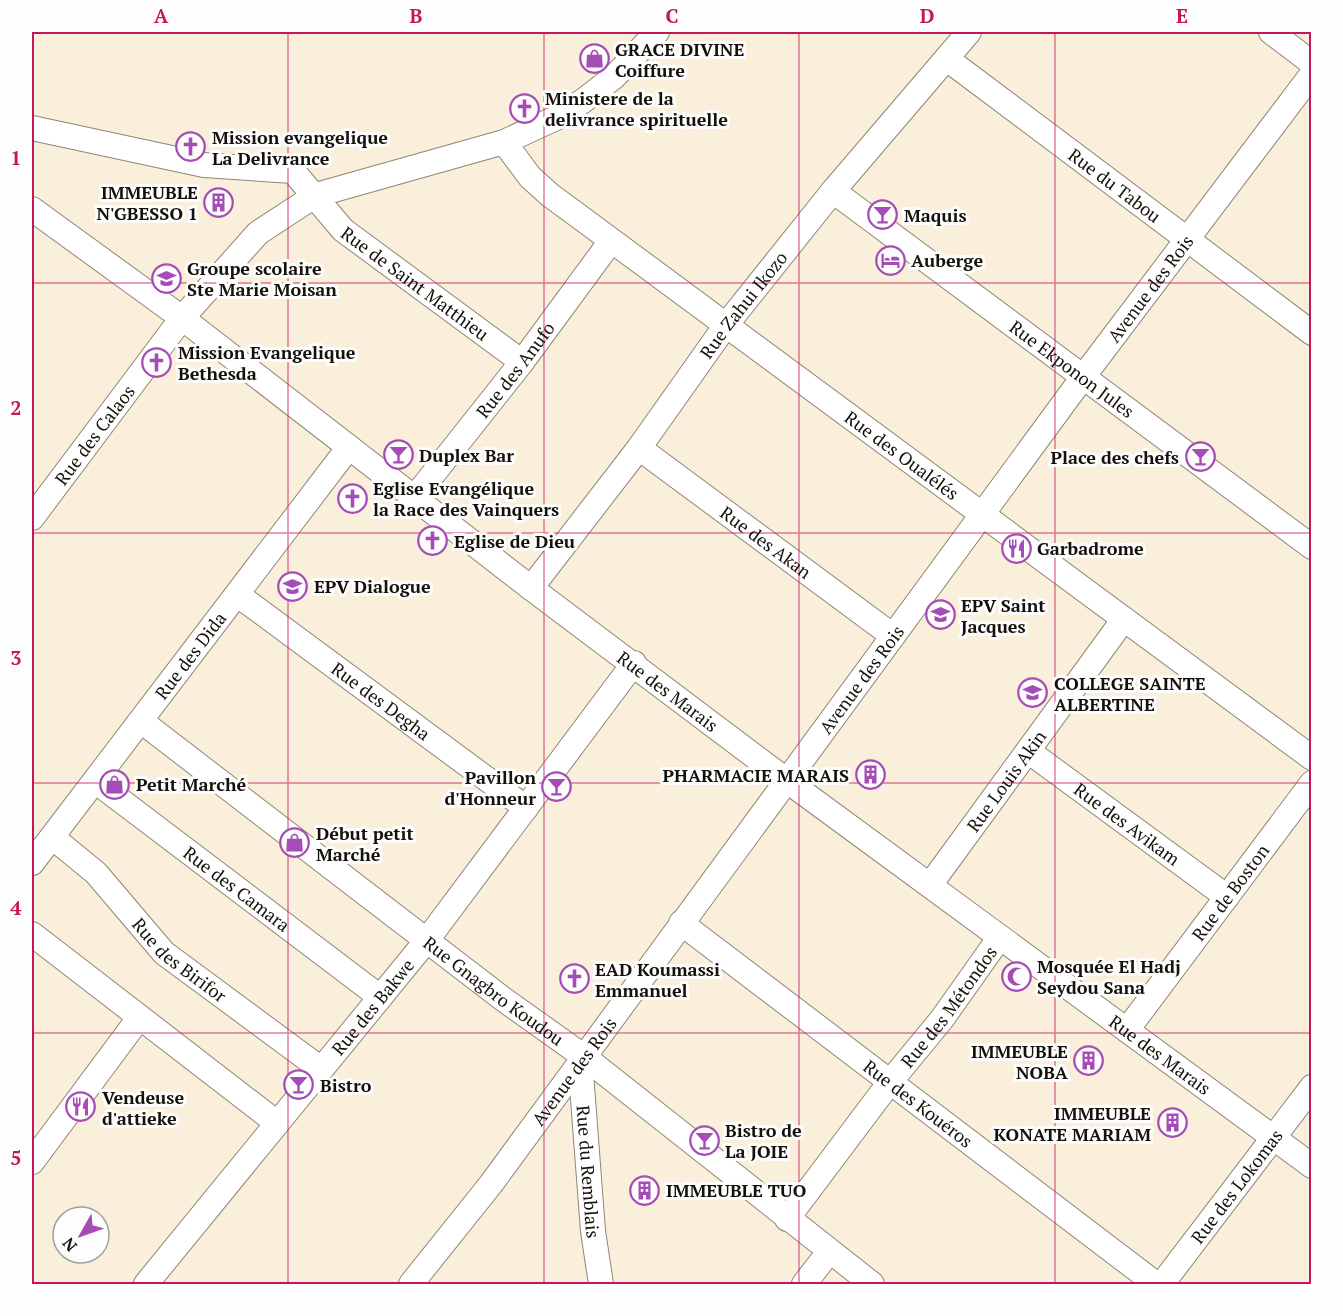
<svg xmlns="http://www.w3.org/2000/svg" width="1343" height="1316" font-family="'PT Serif',serif">
  <rect width="100%" height="100%" fill="#f9efdb"/>
  <g fill="none" stroke-linecap="round" stroke-linejoin="round">
    <defs>
      <g id="minor">
        <path d="M1271,32L1312,63"/>
        <path id="s1" d="M947,59L1312,333"/>
        <path id="s2" d="M32,128L204,165L293,171L343,230L522,362"/>
        <path id="s3" d="M504,142L530,177L550,195L1312,758"/>
        <path id="s4" d="M833,191L1312,547"/>
        <path id="s5" d="M32,209L182,318L531,588L786,780L1312,1166"/>
        <path id="s6" d="M639,448L893,636"/>
        <path id="s7" d="M415,497L522,362L611,241"/>
        <path id="s8" d="M32,518L182,318L258,233L316,195L504,142L556,118L583,101L614,77L657,32"/>
        <path id="s9" d="M531,588L639,448L726,325L833,191L969,32"/>
        <path id="s10" d="M238,595L526,808"/>
        <path id="s11" d="M141,721L503,999L583,1056L872,1284"/>
        <path id="s12" d="M1028,751L1227,897"/>
        <path id="s13" d="M95,781L380,997"/>
        <path id="s14" d="M52,837L96,873L164,953L321,1069"/>
        <path id="s15" d="M32,863L349,447"/>
        <path id="s16" d="M930,885L1124,619"/>
        <path id="s17" d="M681,923L1156,1284"/>
        <path d="M32,934L277,1123"/>
        <path id="s18" d="M1127,1030L1312,783"/>
        <path id="s19" d="M583,1056L581,1073L593,1231L601,1284"/>
        <path d="M32,1162L139,1018"/>
        <path id="s20" d="M787,1219L890,1082L942,1019L1000,937"/>
        <path id="s21" d="M146,1284L427,940L634,663"/>
        <path id="s22" d="M411,1284L491,1184L1083,377L1312,74"/>
        <path d="M804,1284L829,1252"/>
        <path id="s23" d="M1162,1284L1312,1087"/>
      </g>
    </defs>
    <use href="#minor" stroke="#8f8674" stroke-width="26"/>
    <use href="#minor" stroke="#fff" stroke-width="24"/>
  </g>
  <path fill="none" stroke="#c2185b" stroke-width="1.5" stroke-opacity="0.55" d="M288,32V1284M544,32V1284M799,32V1284M1055,32V1284M32,283H1312M32,533H1312M32,783H1312M32,1033H1312"/>
  <defs>
    <symbol id="shop-ring" viewBox="-11 -11 22 22"><circle r="9.5" fill="#fdfdfd" stroke="#a54cb8" stroke-width="1.5"/><path d="M-5-2.5h2.3a2.7 3.5 0 0 1 5.4 0H5L5.5 6h-11ZM-1.5-2.5h3a1.5 2.3 0 0 0-3 0Z" fill="#a54cb8"/></symbol>
    <symbol id="church-ring" viewBox="-11 -11 22 22"><circle r="9.5" fill="#fdfdfd" stroke="#a54cb8" stroke-width="1.5"/><path d="M-1.2-6h2.4v3.5h3.3v2.4h-3.3V6h-2.4V-.1h-3.3v-2.4h3.3Z" fill="#a54cb8"/></symbol>
    <symbol id="building-ring" viewBox="-11 -11 22 22"><circle r="9.5" fill="#fdfdfd" stroke="#a54cb8" stroke-width="1.5"/><path d="M-4-6H4V6H1V3H-1V6H-4ZM-2.5-4.3h1.7v1.8h-1.7ZM.8-4.3h1.7v1.8H.8ZM-2.5-1h1.7V.8h-1.7ZM.8-1h1.7V.8H.8Z" fill="#a54cb8"/></symbol>
    <symbol id="bar-ring" viewBox="-11 -11 22 22"><circle r="9.5" fill="#fdfdfd" stroke="#a54cb8" stroke-width="1.5"/><path d="M-6-5H6L.8 .8V4.5H3.5V6h-7V4.5H-.8V.8Z" fill="#a54cb8"/></symbol>
    <symbol id="hotel-ring" viewBox="-11 -11 22 22"><circle r="9.5" fill="#fdfdfd" stroke="#a54cb8" stroke-width="1.5"/><path d="M-6-4.5h1.5V1H6V5H4.5V3h-9V5H-6ZM-4 0a1.8 1.8 0 1 1 3.6 0ZM.5 0V-2.5h3Q6-2.5 6 0Z" fill="#a54cb8"/></symbol>
    <symbol id="school-ring" viewBox="-11 -11 22 22"><circle r="9.5" fill="#fdfdfd" stroke="#a54cb8" stroke-width="1.5"/><path d="M0-5L7-2L0 1L-7-2ZM-4 1L0 2.5L4 1V4Q0 6-4 4Z" fill="#a54cb8"/></symbol>
    <symbol id="restaurant-ring" viewBox="-11 -11 22 22"><circle r="9.5" fill="#fdfdfd" stroke="#a54cb8" stroke-width="1.5"/><path d="M-5-6h1v4h1v-4h1v4h1v-4h1v5L-1.5 .5V6h-2V.5L-5-1ZM5-6V6H3V1.5H1.5Q1.5-4 5-6Z" fill="#a54cb8"/></symbol>
    <symbol id="university-ring" viewBox="-11 -11 22 22"><circle r="9.5" fill="#fdfdfd" stroke="#a54cb8" stroke-width="1.5"/><path d="M0-5L7-2L0 1L-7-2ZM-4 1L0 2.5L4 1V4Q0 6-4 4Z" fill="#a54cb8"/></symbol>
    <symbol id="mosque-ring" viewBox="-11 -11 22 22"><circle r="9.5" fill="#fdfdfd" stroke="#a54cb8" stroke-width="1.5"/><path d="M3.5-4.9A6 6 0 1 0 3.5 4.9A5 5 0 1 1 3.5-4.9Z" fill="#a54cb8"/></symbol>
  </defs>
  <g fill-rule="evenodd">
    <use href="#shop-ring" x="578" y="42" width="33" height="33"/>
    <use href="#church-ring" x="508" y="92" width="33" height="33"/>
    <use href="#church-ring" x="174" y="130" width="33" height="33"/>
    <use href="#building-ring" x="202" y="186" width="33" height="33"/>
    <use href="#bar-ring" x="866" y="198" width="33" height="33"/>
    <use href="#hotel-ring" x="874" y="244" width="33" height="33"/>
    <use href="#school-ring" x="150" y="262" width="33" height="33"/>
    <use href="#church-ring" x="140" y="346" width="33" height="33"/>
    <use href="#bar-ring" x="382" y="438" width="33" height="33"/>
    <use href="#bar-ring" x="1184" y="440" width="33" height="33"/>
    <use href="#church-ring" x="336" y="482" width="33" height="33"/>
    <use href="#church-ring" x="416" y="524" width="33" height="33"/>
    <use href="#restaurant-ring" x="1000" y="532" width="33" height="33"/>
    <use href="#school-ring" x="276" y="570" width="33" height="33"/>
    <use href="#school-ring" x="924" y="598" width="33" height="33"/>
    <use href="#university-ring" x="1016" y="676" width="33" height="33"/>
    <use href="#building-ring" x="854" y="758" width="33" height="33"/>
    <use href="#shop-ring" x="98" y="768" width="33" height="33"/>
    <use href="#bar-ring" x="540" y="770" width="33" height="33"/>
    <use href="#shop-ring" x="278" y="826" width="33" height="33"/>
    <use href="#mosque-ring" x="1000" y="960" width="33" height="33"/>
    <use href="#church-ring" x="558" y="962" width="33" height="33"/>
    <use href="#building-ring" x="1072" y="1044" width="33" height="33"/>
    <use href="#bar-ring" x="282" y="1068" width="33" height="33"/>
    <use href="#restaurant-ring" x="64" y="1090" width="33" height="33"/>
    <use href="#building-ring" x="1156" y="1106" width="33" height="33"/>
    <use href="#bar-ring" x="688" y="1124" width="33" height="33"/>
    <use href="#building-ring" x="628" y="1174" width="33" height="33"/>
  </g>
  <g text-anchor="middle" dominant-baseline="central" stroke-width="6" stroke-linejoin="round" paint-order="stroke">
    <g font-size="18" font-weight="bold" fill="#14110a" stroke="#fdfdfd" text-anchor="start">
      <text x="615" y="49">GRACE DIVINE<tspan x="615" dy="21">Coiffure</tspan></text>
      <text x="545" y="98">Ministere de la<tspan x="545" dy="21">delivrance spirituelle</tspan></text>
      <text x="212" y="137">Mission evangelique<tspan x="212" dy="21">La Delivrance</tspan></text>
      <text x="198" y="192" text-anchor="end">IMMEUBLE<tspan x="198" dy="21">N'GBESSO 1</tspan></text>
      <text x="904" y="215">Maquis</text>
      <text x="911" y="260">Auberge</text>
      <text x="187" y="268">Groupe scolaire<tspan x="187" dy="21">Ste Marie Moisan</tspan></text>
      <text x="178" y="352">Mission Evangelique<tspan x="178" dy="21">Bethesda</tspan></text>
      <text x="419" y="455">Duplex Bar</text>
      <text x="1179" y="457" text-anchor="end">Place des chefs</text>
      <text x="373" y="488">Eglise Evangélique<tspan x="373" dy="21">la Race des Vainquers</tspan></text>
      <text x="454" y="541">Eglise de Dieu</text>
      <text x="1037" y="548">Garbadrome</text>
      <text x="314" y="586">EPV Dialogue</text>
      <text x="961" y="605">EPV Saint<tspan x="961" dy="21">Jacques</tspan></text>
      <text x="1054" y="683">COLLEGE SAINTE<tspan x="1054" dy="21">ALBERTINE</tspan></text>
      <text x="849" y="775" text-anchor="end">PHARMACIE MARAIS</text>
      <text x="536" y="777" text-anchor="end">Pavillon<tspan x="536" dy="21">d'Honneur</tspan></text>
      <text x="136" y="784">Petit Marché</text>
      <text x="316" y="833">Début petit<tspan x="316" dy="21">Marché</tspan></text>
      <text x="1037" y="966">Mosquée El Hadj<tspan x="1037" dy="21">Seydou Sana</tspan></text>
      <text x="595" y="969">EAD Koumassi<tspan x="595" dy="21">Emmanuel</tspan></text>
      <text x="1068" y="1051" text-anchor="end">IMMEUBLE<tspan x="1068" dy="21">NOBA</tspan></text>
      <text x="320" y="1085">Bistro</text>
      <text x="102" y="1097">Vendeuse<tspan x="102" dy="21">d'attieke</tspan></text>
      <text x="1151" y="1113" text-anchor="end">IMMEUBLE<tspan x="1151" dy="21">KONATE MARIAM</tspan></text>
      <text x="725" y="1130">Bistro de<tspan x="725" dy="21">La JOIE</tspan></text>
      <text x="666" y="1190">IMMEUBLE TUO</text>
    </g>
    <g font-size="18" fill="#14110a" stroke="#fdfdfd">
      <text stroke="none"><textPath href="#s1" startOffset="210">Rue du Tabou</textPath></text>
      <text stroke="none"><textPath href="#s2" startOffset="432">Rue de Saint Matthieu</textPath></text>
      <text stroke="none"><textPath href="#s22" startOffset="1240">Avenue des Rois</textPath></text>
      <text stroke="none"><textPath href="#s9" startOffset="354">Rue Zahui Ikozo</textPath></text>
      <text stroke="none"><textPath href="#s4" startOffset="298">Rue Ekponon Jules</textPath></text>
      <text stroke="none"><textPath href="#s7" startOffset="162">Rue des Anufo</textPath></text>
      <text stroke="none"><textPath href="#s8" startOffset="104">Rue des Calaos</textPath></text>
      <text stroke="none"><textPath href="#s3" startOffset="508">Rue des Oualélés</textPath></text>
      <text stroke="none"><textPath href="#s6" startOffset="158">Rue des Akan</textPath></text>
      <text stroke="none"><textPath href="#s15" startOffset="261">Rue des Dida</textPath></text>
      <text stroke="none"><textPath href="#s22" startOffset="754">Avenue des Rois</textPath></text>
      <text stroke="none"><textPath href="#s5" startOffset="798">Rue des Marais</textPath></text>
      <text stroke="none"><textPath href="#s10" startOffset="178">Rue des Degha</textPath></text>
      <text stroke="none"><textPath href="#s16" startOffset="129">Rue Louis Akin</textPath></text>
      <text stroke="none"><textPath href="#s12" startOffset="123">Rue des Avikam</textPath></text>
      <text stroke="none"><textPath href="#s13" startOffset="178">Rue des Camara</textPath></text>
      <text stroke="none"><textPath href="#s18" startOffset="172">Rue de Boston</textPath></text>
      <text stroke="none"><textPath href="#s14" startOffset="178">Rue des Birifor</textPath></text>
      <text stroke="none"><textPath href="#s11" startOffset="444">Rue Gnagbro Koudou</textPath></text>
      <text stroke="none"><textPath href="#s21" startOffset="358">Rue des Bakwe</textPath></text>
      <text stroke="none"><textPath href="#s20" startOffset="267">Rue des Métondos</textPath></text>
      <text stroke="none"><textPath href="#s5" startOffset="1410">Rue des Marais</textPath></text>
      <text stroke="none"><textPath href="#s22" startOffset="268">Avenue des Rois</textPath></text>
      <text stroke="none"><textPath href="#s17" startOffset="298">Rue des Kouéros</textPath></text>
      <text stroke="none"><textPath href="#s19" startOffset="116">Rue du Remblais</textPath></text>
      <text stroke="none"><textPath href="#s23" startOffset="123">Rue des Lokomas</textPath></text>
    </g>
  </g>
  <rect width="1343" height="1316" fill="none" stroke="#fdfdfd" stroke-width="66"/>
  <g transform="translate(81 1235) rotate(230)"><circle r="28" fill="#fdfdfd" stroke="#a09f9c" stroke-width="1.5"/>
  <path d="M0-4.5L10 22L0 15L-10 22Z" fill="#a54cb8"/>
  <text y="-9" font-size="16" font-weight="bold" text-anchor="middle" fill="#14110a">N</text>
  </g>
  <rect x="33" y="33" width="1277" height="1250" fill="none" stroke="#c2185b" stroke-width="2"/>
  <g font-size="20" text-anchor="middle" font-weight="bold" fill="#c2185b">
    <text x="161" y="23">A</text>
    <text x="416" y="23">B</text>
    <text x="672" y="23">C</text>
    <text x="927" y="23">D</text>
    <text x="1182" y="23">E</text>
    <text x="16" y="165">1</text>
    <text x="16" y="415">2</text>
    <text x="16" y="665">3</text>
    <text x="16" y="915">4</text>
    <text x="16" y="1165">5</text>
  </g>
</svg>
